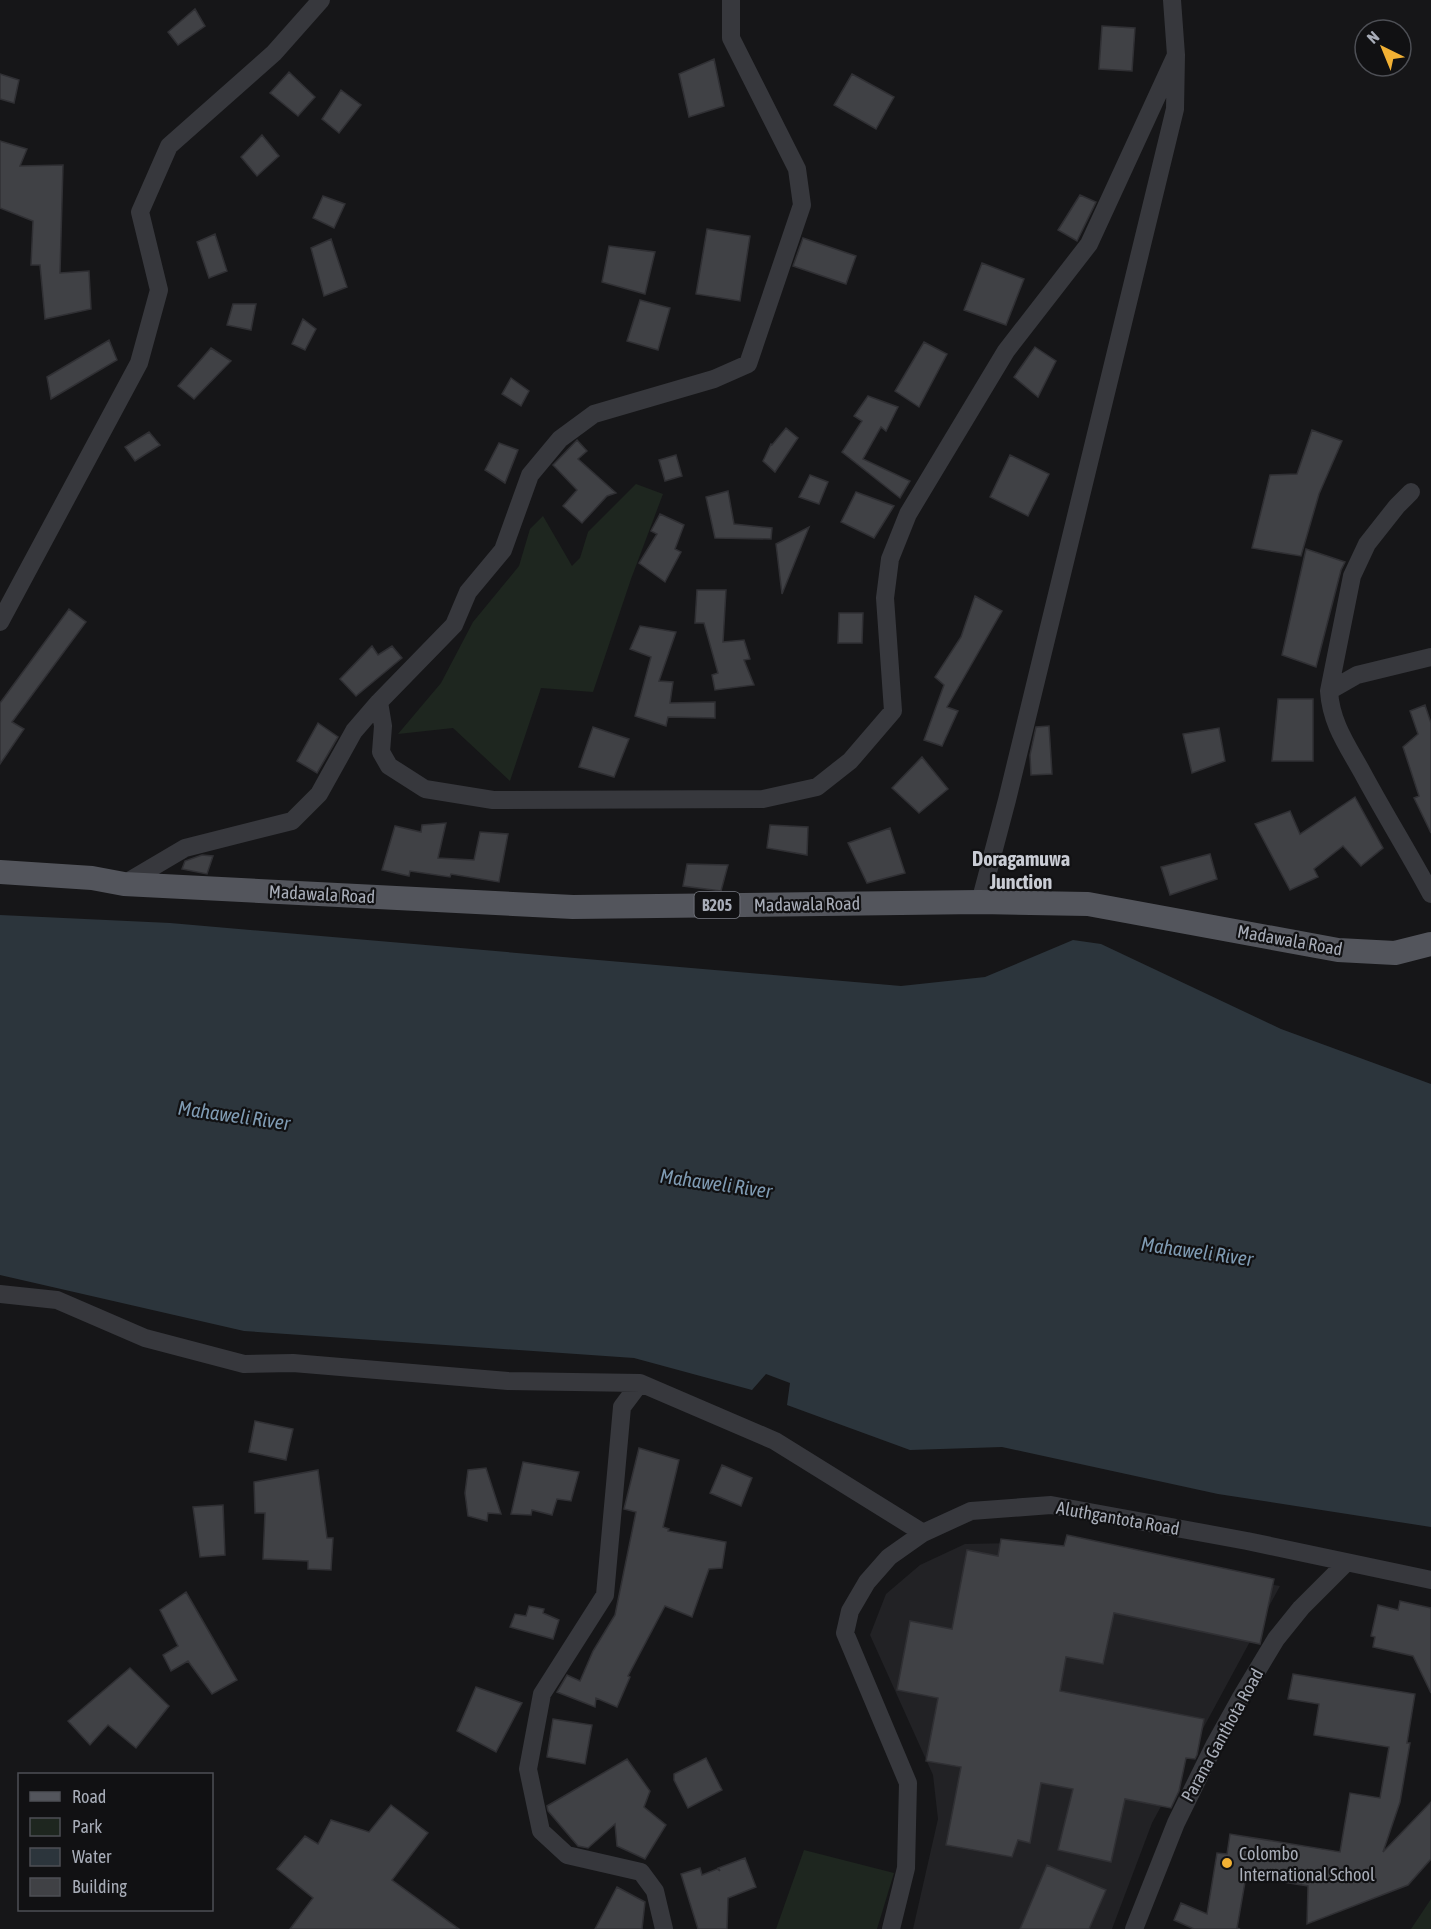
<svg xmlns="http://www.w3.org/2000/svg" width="1431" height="1929" font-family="'Asap Condensed',sans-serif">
  <rect width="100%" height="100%" fill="#161618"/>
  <path fill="#222225" d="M1016,1543L1280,1586L1152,1823L1112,1929H913L938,1819L933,1775L870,1635L886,1594L920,1565L965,1544Z"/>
  <path fill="#1e261f" d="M636,484L663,494L631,579L593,692L541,688L510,781L453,728L398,734L441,683L473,622L519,566L530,529L543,516L572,566L580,558L588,532Z
    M804,1850L894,1873L877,1929H776Z
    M1431,1899V1929H1411Z"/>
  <path fill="#2c353c" d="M0,915L170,923L901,986L985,977L1073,940L1101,944L1281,1029L1431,1084V1527L1218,1494L1002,1447L910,1450L787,1405L790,1383L766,1374L752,1390L634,1358L244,1331L0,1275Z"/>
  <path fill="#404145" stroke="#303034" stroke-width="1.5" d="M195,9L205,26L178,45L168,32Z
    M1102,26L1135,28L1132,71L1099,69Z
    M714,59L724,106L689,117L679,74Z
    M289,72L315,97L298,116L270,93Z
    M0,74L19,80L14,103L0,99Z
    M852,74L894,97L876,129L834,105Z
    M341,90L361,105L339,133L322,119Z
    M262,135L279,156L257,176L241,157Z
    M0,141L27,149L20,166L63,165L60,273L89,271L91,309L45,319L40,265H31L33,221L0,208Z
    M1080,195L1096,202L1077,241L1058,230Z
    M323,196L345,204L334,228L313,218Z
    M707,229L750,236L740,301L696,294Z
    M215,234L227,271L209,278L197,242Z
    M803,238L856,256L846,284L793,266Z
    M331,239L347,287L324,296L311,248Z
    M609,246L655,252L645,294L602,282Z
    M982,263L1024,279L1006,325L964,310Z
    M640,300L670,308L658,350L627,341Z
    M233,304H256L251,330L227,325Z
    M303,319L316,329L305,350L292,344Z
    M109,340L117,360L51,399L47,377Z
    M924,342L947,354L919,407L895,391Z
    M1035,347L1056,361L1038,397L1014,377Z
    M211,348L231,361L194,399L178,386Z
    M511,378L529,391L521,406L502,394Z
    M868,396L898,407L886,431L881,427L863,459L910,481L900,498L842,452L862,421L854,416Z
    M786,428L798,438L775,472L763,461L771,444L772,445Z
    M1312,430L1342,441L1319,494L1301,556L1252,548L1270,475L1297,474Z
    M149,432L160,445L135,461L125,447Z
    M577,440L587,451L578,459L616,493L607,496L582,523L563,506L577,490L553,465Z
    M499,443L518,450L505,483L485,470Z
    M676,455L682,476L665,481L659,460Z
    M1010,455L1049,474L1028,516L990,497Z
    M810,475L828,482L819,504L799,497Z
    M728,491L734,524L772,528L771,539L715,538L706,497Z
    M856,492L894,506L874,538L841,522Z
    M660,514L684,525L675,549L681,552L665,582L639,563L657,534L651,531Z
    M809,527L782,594L776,544Z
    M1306,549L1345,562L1341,570L1316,667L1282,655Z
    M697,590H726L723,642L744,640L750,659L744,660L754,685L715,690L712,675L718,673L704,623H695Z
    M975,596L1002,611L947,707L958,711L942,746L924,740L944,685L935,677L961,637Z
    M69,609L86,622L12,722L24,729L0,764V703Z
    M839,613H863L862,643H838Z
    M640,626L676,632L659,681L673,682L670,703L715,702V718L668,717L666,726L635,716L651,657L630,649Z
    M372,646L378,655L392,646L402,658L356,696L340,679Z
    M1278,699H1313V761H1272Z
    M1425,705L1431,723V833L1414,798L1419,796L1403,747L1418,734L1410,711Z
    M318,723L338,737L317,773L297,761Z
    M1049,726L1052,774L1031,775L1030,755L1036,727Z
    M593,727L629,739L614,777L579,767Z
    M1219,728L1225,761L1192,773L1183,734Z
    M922,757L948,789L919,813L892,788Z
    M1355,797L1383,848L1361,866L1343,846L1314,869L1318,877L1290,890L1255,824L1290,811L1300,834Z
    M446,823L438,858L474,860L480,832L508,834L499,882L451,874L450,877L410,871L409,876L382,870L395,826L421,832L422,825Z
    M770,825L808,827L807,855L767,848Z
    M890,828L905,873L867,883L848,843Z
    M1210,854L1217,879L1170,895L1161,867Z
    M202,855L213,856L207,874L182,869L185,861Z
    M687,864L728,865L721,891L683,886Z
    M255,1421L293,1429L286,1460L249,1452Z
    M639,1448L679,1460L663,1527L669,1529L668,1531L726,1542L722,1568L709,1569L692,1617L665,1606L628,1676L630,1677L617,1707L596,1698L595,1707L557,1692L567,1675L580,1681L593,1651L615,1615L636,1512L624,1509Z
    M523,1462L579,1472L571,1501L557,1499L552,1515L532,1510L531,1515L511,1514Z
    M722,1465L752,1478L741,1506L710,1493Z
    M486,1468L501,1514L488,1513L487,1521L468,1516L465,1493L468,1470Z
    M318,1470L327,1538H333L331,1570L308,1569V1561L263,1559L265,1513H255L254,1482Z
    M223,1505L225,1555L200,1557L193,1507Z
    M1067,1535L1274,1579L1260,1644L1114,1613L1103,1664L1066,1657L1060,1691L1204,1719L1197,1755L1195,1759L1186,1758L1179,1791L1171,1808L1125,1799L1111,1862L1058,1850L1073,1789L1041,1783L1030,1843L1018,1840L1012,1857L946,1845L961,1767L926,1761L938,1698L897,1690L910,1621L952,1629L967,1550L998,1556L1001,1539L1064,1546Z
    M186,1592L237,1680L212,1694L188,1661L171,1671L163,1655L178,1646L160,1610Z
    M1400,1601L1431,1608V1693L1413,1656L1373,1647L1375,1637L1371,1636L1378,1605L1398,1610Z
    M529,1606L544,1609L543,1613L559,1620L553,1639L510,1627L515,1614L526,1616Z
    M130,1668L169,1706L136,1748L108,1725L90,1745L68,1721Z
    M1293,1674L1415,1694L1407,1743H1410L1400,1802L1383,1852L1431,1802V1859L1408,1885L1307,1924L1308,1886L1246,1876L1237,1928L1240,1929H1194L1174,1920L1181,1903L1207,1914L1217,1853L1227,1854L1230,1834L1340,1852L1350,1793L1380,1798L1389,1747L1314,1735L1319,1704L1288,1699Z
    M476,1687L522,1703L496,1752L457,1731Z
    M553,1719L592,1725L585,1764L547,1757Z
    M706,1758L722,1790L688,1808L674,1780V1774Z
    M627,1759L650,1791L644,1807L666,1825L645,1859L617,1846L615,1824L588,1848L578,1846L548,1811L547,1806Z
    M391,1805L428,1833L392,1880L459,1929H290L313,1898L277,1869L305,1836L318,1844L331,1820L369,1832Z
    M745,1858L756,1887L728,1898L727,1929H698L681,1874L700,1868L702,1875L717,1869L720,1871L718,1868Z
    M1047,1865L1106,1890L1089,1929H1020Z
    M617,1887L645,1902L642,1929H595Z"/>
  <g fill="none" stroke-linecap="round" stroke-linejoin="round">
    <path stroke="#37383d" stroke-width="18" d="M1411,492L1397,506L1367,544L1352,576L1329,691C1331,723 1347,745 1362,772C1384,813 1409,853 1431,894
      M0,622L139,363L159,290L140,212L169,146L274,53L321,0
      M1329,691L1357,675L1431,657
      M379,702L383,726L381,752L389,766L425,789L493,800L763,799L817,787L850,761L893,711L885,598L890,559L908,514L1006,351L1089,244L1176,55
      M124,884L185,848L292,821L319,794L354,731L379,702L454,625L468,592L503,550L530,475L560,439L594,414L714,379L748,364L802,205L797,169L731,38V0
      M980,902L1007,800L1175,109L1176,55L1172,0
      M0,1294L57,1300L145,1338L244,1364L293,1363L508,1381L640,1383L775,1441L923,1533
      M640,1383L622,1407L605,1595L542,1694L528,1769L541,1831L567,1855L641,1872L655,1891L664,1929
      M891,1929L906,1868L908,1783L845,1633L850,1611L867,1582L889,1557L923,1533L971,1511L1051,1505L1247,1541L1431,1580
      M1134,1929L1176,1823L1215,1744L1240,1699L1276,1639L1301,1608L1346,1563"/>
    <path stroke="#53555c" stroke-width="24" d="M0,872L92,878L124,884L573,907L980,902L1088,904L1338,950L1395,953L1431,944"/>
  </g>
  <circle fill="#f2b134" stroke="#111113" stroke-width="2" cx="1227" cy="1863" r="6"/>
  <g text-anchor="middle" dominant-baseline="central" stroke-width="4.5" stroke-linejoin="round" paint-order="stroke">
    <rect fill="#111113" stroke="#7b7e86" stroke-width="1.5" x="694.5" y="892" width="45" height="26" rx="4.5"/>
    <g font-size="16" font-weight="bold" fill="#a8adb8">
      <text x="717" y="905">B205</text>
    </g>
    <g font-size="18" fill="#a8adb8" stroke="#111113">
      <text transform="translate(322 894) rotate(3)">Madawala Road</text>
      <text transform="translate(807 904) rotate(-1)">Madawala Road</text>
      <text transform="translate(1290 940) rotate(10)">Madawala Road</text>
      <text transform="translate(1118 1518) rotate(10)">Aluthgantota Road</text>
      <text transform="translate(1222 1735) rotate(-61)">Parana Ganthota Road</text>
    </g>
    <g font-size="18" fill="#a8adb8" stroke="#111113" text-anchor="start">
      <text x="1239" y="1853">Colombo<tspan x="1239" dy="21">International School</tspan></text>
    </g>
    <g font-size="20" font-weight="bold" fill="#c9ccd4" stroke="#111113">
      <text x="1021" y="858">Doragamuwa<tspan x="1021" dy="23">Junction</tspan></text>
    </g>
    <g font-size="20" font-style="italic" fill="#7f9bb3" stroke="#111113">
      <text transform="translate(234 1115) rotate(8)">Mahaweli River</text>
      <text transform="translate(716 1183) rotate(8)">Mahaweli River</text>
      <text transform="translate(1197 1251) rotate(8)">Mahaweli River</text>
    </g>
  </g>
  <rect x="18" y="1773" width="195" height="138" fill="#111113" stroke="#4d4f55" stroke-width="1.5"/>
  <rect x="30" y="1792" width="30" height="9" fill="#53555c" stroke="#4d4f55" stroke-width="1.5"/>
  <text x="72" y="1803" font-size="18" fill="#a8adb8">Road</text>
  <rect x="30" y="1818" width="30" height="18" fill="#1e261f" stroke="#4d4f55" stroke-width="1.5"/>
  <text x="72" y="1833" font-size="18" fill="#a8adb8">Park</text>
  <rect x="30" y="1848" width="30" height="18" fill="#2c353c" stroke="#4d4f55" stroke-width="1.5"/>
  <text x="72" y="1863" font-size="18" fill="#a8adb8">Water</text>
  <rect x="30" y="1878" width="30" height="18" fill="#404145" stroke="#4d4f55" stroke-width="1.5"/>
  <text x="72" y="1893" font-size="18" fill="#a8adb8">Building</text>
  <g transform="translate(1383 48) rotate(317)"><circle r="28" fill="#111113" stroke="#4d4f55" stroke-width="1.5"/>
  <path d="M0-4.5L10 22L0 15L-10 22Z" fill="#f2b134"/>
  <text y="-9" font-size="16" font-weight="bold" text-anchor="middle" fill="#a8adb8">N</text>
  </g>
</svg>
